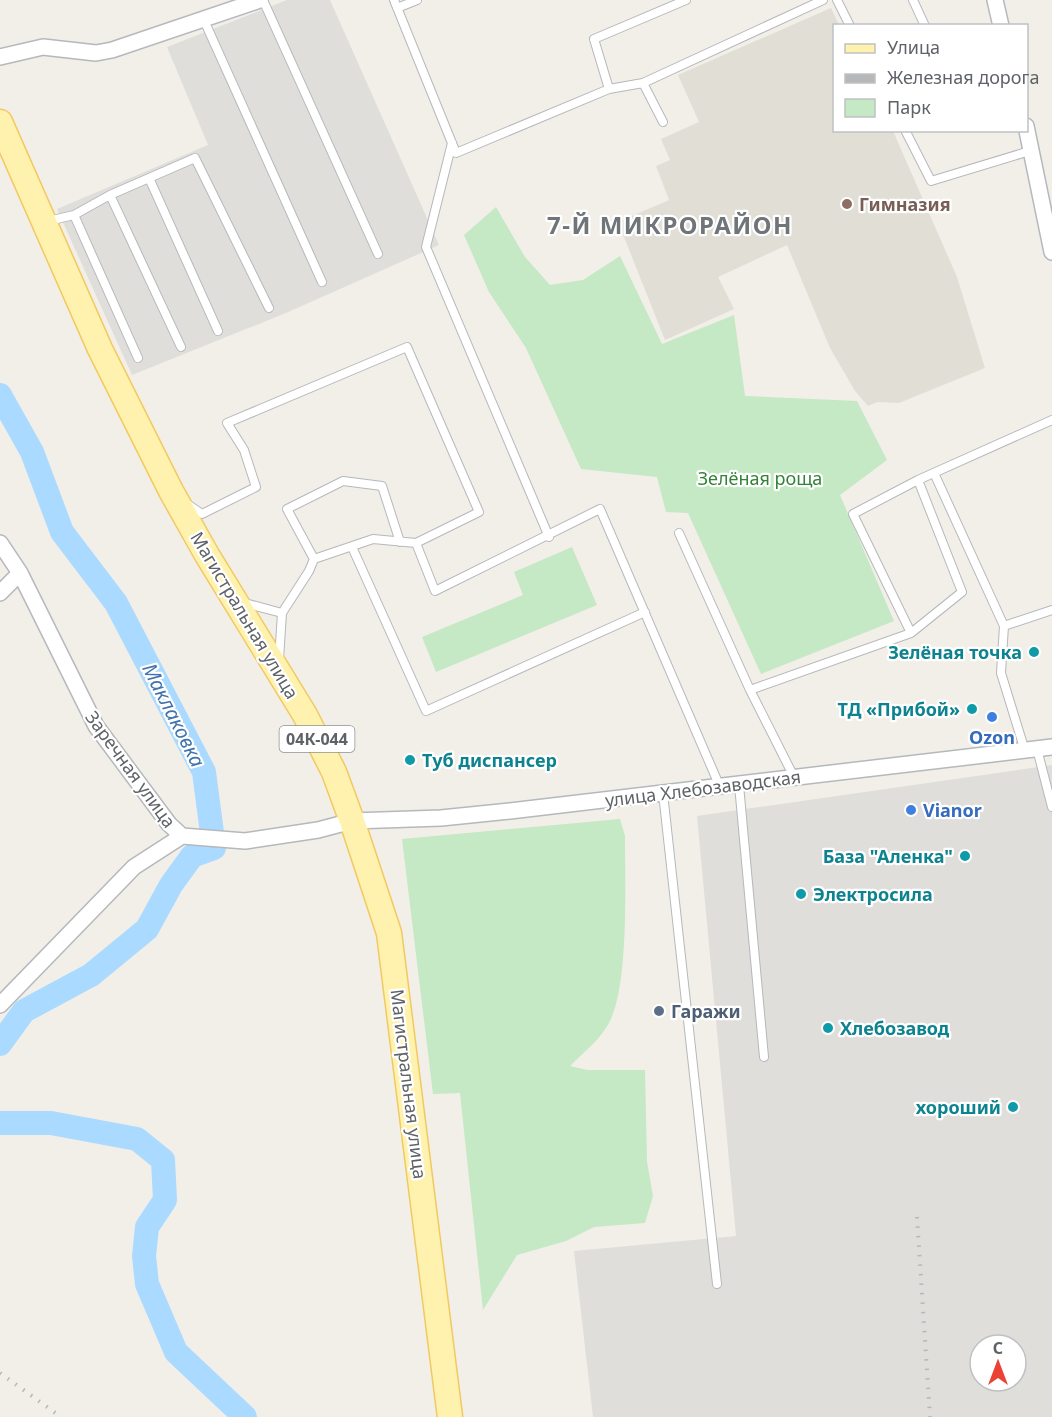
<svg xmlns="http://www.w3.org/2000/svg" width="1052" height="1417" font-family="'Noto Sans',sans-serif">
  <rect width="100%" height="100%" fill="#f1efe8"/>
  <path fill="#e0deda" fill-rule="evenodd" d="M287,0H330L439,245L286,313L132,375L57,209L208,145L167,47Z
    M1052,765V1417H593L574,1251L736,1236L697,816ZM980,1345H1016V1381H980Z"/>
  <path fill="#e1ded6" d="M831,8L839,25L834,26V130L893,131L957,277L985,368L899,403L877,402L868,406L855,391L830,348L787,245L718,277L734,309L665,340L618,222L669,200L656,166L670,160L661,139L699,122L678,75Z"/>
  <path fill="#c5e8c5" d="M496,207L525,257L550,285L583,280L620,256L662,344L734,315L745,396L857,401L887,460L840,495L894,621L761,674L688,513L666,512L657,477L581,469L526,348L489,292L464,235Z
    M572,547L597,605L436,672L422,637L523,595L514,572Z
    M620,819L625,836C625,881 629,983 610,1021C601,1039 584,1052 570,1066L587,1070H645L647,1162L653,1196L645,1223L594,1227L566,1241L517,1255L483,1310L460,1093L433,1094L402,839Z"/>
  <g fill="none" stroke-linecap="round" stroke-linejoin="round">
    <path stroke="#aadaff" stroke-width="24" d="M0,395L32,452L62,532L116,603L204,772L214,848L192,856L171,885L147,929L91,975L24,1011L0,1044
      M0,1123H51L137,1139L163,1160L165,1200L147,1227L144,1256L147,1284L176,1352L245,1417"/>
    <defs>
      <path id="lane" d="M263,0L378,254
        M394,0L456,153L609,89L643,83L823,0
        M837,0L850,26
        M913,0L925,26
        M397,8L417,0
        M203,18L322,282
        M643,83L663,122
        M609,89L594,39L686,0
        M905,130L931,181L1033,150
        M452,143L426,247L549,537
        M149,178L218,331
        M110,195L181,347
        M74,215L138,358
        M48,221L74,215L110,195L195,158L269,308
        M934,473L1004,626L1001,673L1025,751
        M186,503L202,514L256,487L244,450L227,423L407,347L479,512L416,543L373,539L314,559
        M679,533L750,690L794,777
        M416,543L435,591L600,509L720,787
        M352,547L426,711L645,612
        M241,602L282,613L309,571L314,559L287,509L343,481L382,486L400,542
        M1004,626L1052,610
        M911,633L853,514L918,480
        M279,659L282,613
        M750,690L911,633L962,592L918,480L1052,420
        M1037,749L1052,807
        M739,785L764,1057
        M663,793L717,1284"/>
      <path id="street" d="M995,0L1001,26
        M0,57L43,47L96,53L112,50L260,0
        M1026,126L1052,252
        M0,543L20,573L96,726L169,824L182,836
        M0,593L20,573
        M182,836L245,841L318,830L352,821L441,818L510,811L1052,747
        M0,1005L134,867L182,836"/>
      <path id="primary" d="M0,122L100,349L171,491L207,555L305,715L334,772L352,821L389,933L450,1417"/>
    </defs>
    <use href="#lane" stroke="#b5b8bc" stroke-width="10"/>
    <use href="#street" stroke="#b5b8bc" stroke-width="18"/>
    <use href="#primary" stroke="#f2c960" stroke-width="27"/>
    <use href="#lane" stroke="#fff" stroke-width="8"/>
    <use href="#street" stroke="#fff" stroke-width="15"/>
    <use href="#primary" stroke="#fff2af" stroke-width="24"/>
    <path stroke="#b6b7b8" stroke-width="4" stroke-dasharray="1.5 8" stroke-linecap="butt" d="M917,1217L930,1417
      M0,1373L61,1417"/>
  </g>
  <circle fill="#8d6e63" stroke="#fff" stroke-width="2" cx="847" cy="204" r="6"/>
  <g fill="#0f9aa8" stroke="#fff" stroke-width="2">
    <circle cx="1034" cy="652" r="6"/>
    <circle cx="972" cy="709" r="6"/>
    <circle cx="410" cy="760" r="6"/>
    <circle cx="965" cy="856" r="6"/>
    <circle cx="801" cy="894" r="6"/>
    <circle cx="828" cy="1028" r="6"/>
    <circle cx="1013" cy="1107" r="6"/>
  </g>
  <g fill="#3f7fe0" stroke="#fff" stroke-width="2">
    <circle cx="992" cy="717" r="6"/>
    <circle cx="911" cy="810" r="6"/>
  </g>
  <circle fill="#5c6f8a" stroke="#fff" stroke-width="2" cx="659" cy="1011" r="6"/>
  <g text-anchor="middle" dominant-baseline="central" stroke-width="4.5" stroke-linejoin="round" paint-order="stroke">
    <rect fill="#fff" stroke="#8f9295" stroke-width="1.5" x="279.5" y="726" width="75" height="26" rx="4.5"/>
    <g font-size="16" font-weight="bold" fill="#5f6368">
      <text x="317" y="739">04К-044</text>
    </g>
    <g font-size="18" font-weight="bold" fill="#785e54" stroke="#fff" text-anchor="start">
      <text x="859" y="204">Гимназия</text>
    </g>
    <g font-size="18" fill="#348238" stroke="#fff">
      <text x="760" y="478">Зелёная роща</text>
    </g>
    <g font-size="18" fill="#5f6368" stroke="#fff">
      <text transform="translate(245 615) rotate(59)">Магистральная улица</text>
      <text transform="translate(131 769) rotate(54)">Заречная улица</text>
      <text transform="translate(703 788) rotate(-7)">улица Хлебозаводская</text>
      <text transform="translate(409 1084) rotate(83)">Магистральная улица</text>
    </g>
    <g font-size="18" font-weight="bold" fill="#0d838f" stroke="#fff" text-anchor="end">
      <text x="1022" y="652">Зелёная точка</text>
      <text x="960" y="709">ТД «Прибой»</text>
      <text x="422" y="760" text-anchor="start">Туб диспансер</text>
      <text x="953" y="856">База "Аленка"</text>
      <text x="813" y="894" text-anchor="start">Электросила</text>
      <text x="840" y="1028" text-anchor="start">Хлебозавод</text>
      <text x="1001" y="1107">хороший</text>
    </g>
    <g font-size="18" font-weight="bold" fill="#366cbe" stroke="#fff">
      <text x="992" y="737">Ozon</text>
      <text x="923" y="810" text-anchor="start">Vianor</text>
    </g>
    <g font-size="18" font-weight="bold" fill="#4e5e75" stroke="#fff" text-anchor="start">
      <text x="671" y="1011">Гаражи</text>
    </g>
    <g font-size="20" font-style="italic" fill="#4174aa" stroke="#fff">
      <text transform="translate(174 715) rotate(63)">Маклаковка</text>
    </g>
    <g font-size="24" font-weight="bold" letter-spacing="1.5" fill="#70757a" stroke="#fff">
      <text x="670" y="224">7-Й МИКРОРАЙОН</text>
    </g>
  </g>
  <rect x="833" y="24" width="195" height="108" fill="#ffffff" stroke="#bfc1c3" stroke-width="1.5"/>
  <rect x="845" y="44" width="30" height="9" fill="#fff2af" stroke="#bfc1c3" stroke-width="1.5"/>
  <text x="887" y="54" font-size="18" fill="#5f6368">Улица</text>
  <rect x="845" y="74" width="30" height="9" fill="#b6b7b8" stroke="#bfc1c3" stroke-width="1.5"/>
  <text x="887" y="84" font-size="18" fill="#5f6368">Железная дорога</text>
  <rect x="845" y="99" width="30" height="18" fill="#c5e8c5" stroke="#bfc1c3" stroke-width="1.5"/>
  <text x="887" y="114" font-size="18" fill="#5f6368">Парк</text>
  <g transform="translate(998 1363)"><circle r="28" fill="#ffffff" stroke="#bfc1c3" stroke-width="1.5"/>
  <path d="M0-4.5L10 22L0 15L-10 22Z" fill="#ea4335"/>
  <text y="-9" font-size="16" font-weight="bold" text-anchor="middle" fill="#5f6368">С</text>
  </g>
</svg>
